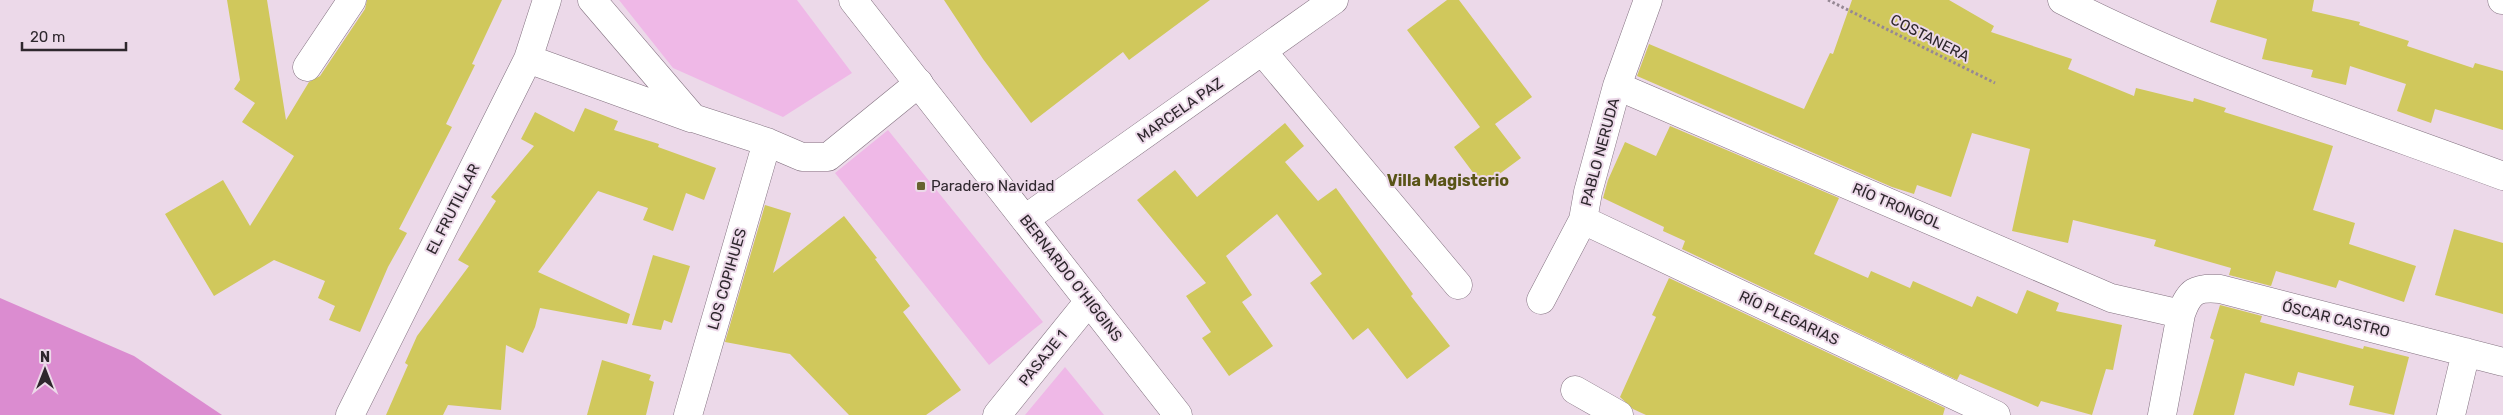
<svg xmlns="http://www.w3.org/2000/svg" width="2503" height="415" font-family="Rubik,sans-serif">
  <rect width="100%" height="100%" fill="#ecd9e9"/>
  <path fill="#efb8e7" d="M619,0H797L852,73L783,117L673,68Z
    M888,130L1043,322L989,365L835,173Z
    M1065,367L1104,415H1025Z"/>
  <path fill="#db8cd0" d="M0,298L134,356L222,415H0Z"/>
  <path fill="#d0c85c" d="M227,0H267L286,120L309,82L320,76L365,9L367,0H502L472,64L475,65L446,124L452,127L399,229L407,233L388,267L360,332L329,320L335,306L318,298L325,281L274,260L214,296L165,214L223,180L250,226L294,156L242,122L255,103L234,89L240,80Z
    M944,0H1210L1129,60L1123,52L1031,123L983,59Z
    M1447,0H1459L1532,97L1495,124L1521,158L1483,186L1454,147L1480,127L1407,30Z
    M1852,0H1949L1994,26L1991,32L2072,59L2068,69L2134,96L2136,88L2193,102L2194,98L2226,108L2224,112L2333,146L2313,210L2355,223L2349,244L2416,266L2404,302L2339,280L2336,288L2276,271L2271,286L2229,275L2231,268L2154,246L2156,240L2073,220L2068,243L2012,231L2030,149L1972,133L1951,197L1917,185L1914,194L1892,187L1637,76L1649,44L1804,109L1830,53L1833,54Z
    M2217,0H2314L2312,11L2360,22L2359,25L2409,41L2407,46L2473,68L2475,63L2503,71V130L2435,109L2431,123L2397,111L2406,84L2350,66L2346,85L2311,77L2313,70L2262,59L2267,39L2210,22Z
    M585,108L618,121L614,130L659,144L658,147L716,168L704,200L686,193L673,231L643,220L648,208L598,191L538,272L630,314L627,324L540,308L535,327L523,353L506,345L501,410L448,405L443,415H386L408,365L405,363L417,336L469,266L458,260L496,201L491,197L534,146L521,139L535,112L574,132Z
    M1285,123L1304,146L1285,162L1318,201L1336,188L1413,294L1411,296L1450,346L1407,379L1368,328L1353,340L1310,283L1322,274L1277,214L1226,256L1252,295L1242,302L1273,346L1229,376L1202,338L1211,332L1186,296L1206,283L1137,200L1175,170L1197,197Z
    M1670,126L1839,198L1814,254L1868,278L1871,271L1910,288L1913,281L1972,307L1977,296L2017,314L2027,290L2059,303L2056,311L2122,325L2113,370L2106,369L2092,415L2041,401L2038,407L1960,374L1957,380L1682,249L1685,241L1663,231L1664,227L1603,198L1608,180L1625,142L1656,156Z
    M765,205L791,213L773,273L844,216L877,258L875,259L910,306L903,312L961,390L926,415H849L790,354L725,342Z
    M2454,229L2503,243V314L2435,295Z
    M653,255L690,266L672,323L664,320L661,330L632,325Z
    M1669,278L1945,408L1943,415H1646L1633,409L1620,397L1656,317L1652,315Z
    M2220,305L2262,316L2260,322L2363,349L2364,346L2409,357L2394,415L2349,405L2354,386L2298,372L2294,386L2245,373L2234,415H2193L2214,340L2210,338Z
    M602,360L651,375L649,380L654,382L646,415H587Z"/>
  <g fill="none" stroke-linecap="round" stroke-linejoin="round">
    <defs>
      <path id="minor" d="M592,0L693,118L767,142L802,157H828L919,83
        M2062,0C2203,72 2354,121 2503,176
        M2502,0H2503
        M1262,51L1458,285
        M528,59L691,118
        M307,67L352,0
        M1617,86L2111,298L2181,314
        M1025,219L1334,0
        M1583,220L1996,415
        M1541,300L1583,220L1588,192L1617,86L1648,0
        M1575,390L1619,415
        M350,415L528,59L547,0
        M688,415L767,142
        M997,415L1089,301
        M2162,415L2181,314C2189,291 2196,287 2220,289L2503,362
        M2451,415L2466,352"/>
      <path id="primary" d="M853,0L1178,415"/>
    </defs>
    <use href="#minor" stroke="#837280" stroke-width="29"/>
    <use href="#primary" stroke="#837280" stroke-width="29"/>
    <path stroke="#968894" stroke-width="3" stroke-dasharray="2.5 2.5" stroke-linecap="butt" d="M1828,0L1995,83"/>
    <use href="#minor" stroke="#fff" stroke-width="28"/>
    <use href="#primary" stroke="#fff" stroke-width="28"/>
  </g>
  <rect fill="#66622f" stroke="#ecd9e9" stroke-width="2" x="916" y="181" width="10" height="10" rx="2.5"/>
  <g text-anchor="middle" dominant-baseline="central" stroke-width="4" stroke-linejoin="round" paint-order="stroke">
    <g font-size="15" fill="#2e272d" stroke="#ecd9e9">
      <text transform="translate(1930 38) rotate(27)">COSTANERA</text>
      <text transform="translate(1180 110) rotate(-35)">MARCELA PAZ</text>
      <text transform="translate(1600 152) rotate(-75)">PABLO NERUDA</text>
      <text transform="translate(1897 206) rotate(23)">RÍO TRONGOL</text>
      <text transform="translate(453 209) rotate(-63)">EL FRUTILLAR</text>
      <text transform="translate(1071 278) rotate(52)">BERNARDO O'HIGGINS</text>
      <text transform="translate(727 279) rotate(-74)">LOS COPIHUES</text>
      <text transform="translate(1789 318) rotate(25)">RÍO PLEGARIAS</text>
      <text transform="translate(2336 319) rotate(14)">ÓSCAR CASTRO</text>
      <text transform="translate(1043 358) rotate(-51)">PASAJE 1</text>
    </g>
    <g font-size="15" fill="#2e272d" stroke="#ecd9e9" text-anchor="start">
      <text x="931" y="186">Paradero Navidad</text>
    </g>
    <g font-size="16" font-weight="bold" fill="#595417" stroke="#ecd9e9">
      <text x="1448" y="180">Villa Magisterio</text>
    </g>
  </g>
  <g transform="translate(45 370)" stroke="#ecd9e9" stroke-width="4" paint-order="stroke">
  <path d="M0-4L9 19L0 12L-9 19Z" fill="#2e272d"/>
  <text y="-8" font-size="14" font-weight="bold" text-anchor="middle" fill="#2e272d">N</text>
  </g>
  <path d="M22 42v8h104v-8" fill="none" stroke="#2e272d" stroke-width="2.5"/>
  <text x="30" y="42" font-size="15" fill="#2e272d" stroke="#ecd9e9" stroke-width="4" paint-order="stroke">20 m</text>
</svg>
